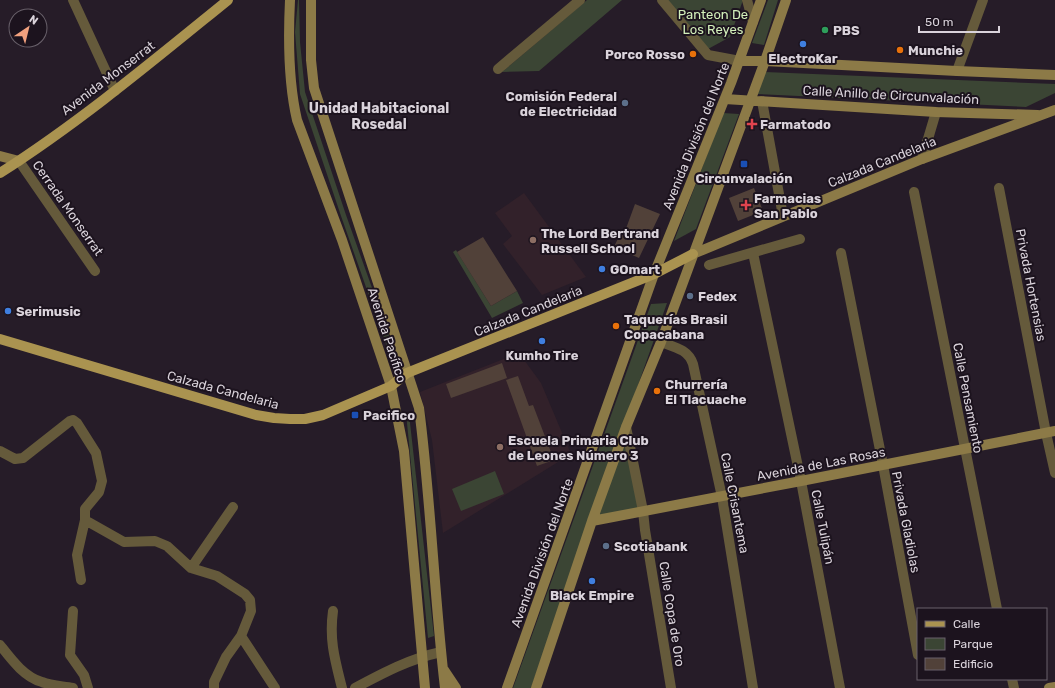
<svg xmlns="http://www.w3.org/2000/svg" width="1055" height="688" font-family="Rubik,sans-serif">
  <rect width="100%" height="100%" fill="#261c28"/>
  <path fill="#32212a" d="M524,193L586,277L542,295L503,244L512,236L495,213Z
    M519,353L541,383L571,454L443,533L432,440L420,392Z"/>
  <path fill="#3b4534" d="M298,0H299L300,42L305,92L346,215L397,358L392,361L341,216L300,94L295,32Z
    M587,0H622L539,71L502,72Z
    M667,0H743L730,37L708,49Z
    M768,0H778L764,45L752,43Z
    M765,72L1055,84V93L1026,107L757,94Z
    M723,113L739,114L696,229L674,241Z
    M456,250L491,306L517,291L523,303L492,318L453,252Z
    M667,303L531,688H513L651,304Z
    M409,414L434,636L428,638L407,423Z
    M630,429L643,511L596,520Z
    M495,471L504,494L461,511L452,489Z"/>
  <path fill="#514139" d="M754,188L763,211L738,221L729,198Z
    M635,204L660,214L639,258L614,247L621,232L624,234Z
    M483,237L517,291L491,306L457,252Z
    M502,363L507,378L451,398L446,384Z
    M518,376L529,406L533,405L554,460L537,466L506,380Z"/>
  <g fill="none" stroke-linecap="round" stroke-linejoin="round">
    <path stroke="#655a3b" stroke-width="10" d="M73,0L115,91
      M662,0L708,55L740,61
      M747,0L753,22
      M498,69L580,0
      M957,71L983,0
      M762,101L783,216
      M922,159L936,112
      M19,161L95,271
      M999,188L1046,433L1055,473
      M914,192L997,609
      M753,253L801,481L840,688
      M841,253L883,465L918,655
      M709,265L800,239
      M661,342C674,347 688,349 693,364L722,497L753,688
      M626,427L643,511L645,530L671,688
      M0,451L15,459L23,458L70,421L73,420L77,423L96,453L102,481L99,492L85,509V520L77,555L81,580
      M85,520L124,542L155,541L167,546L191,568L217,576L245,594L250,600L251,611L241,636L226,657L214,682V688
      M191,568L233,507
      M73,611L70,655L84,675L88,688
      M333,611C329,640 335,660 342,688
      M241,636L275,688
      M0,645C11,659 24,677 42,682C52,686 63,686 73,688
      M1012,679L1014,688
      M355,688C383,673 409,659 441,652"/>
    <path stroke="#8c7a47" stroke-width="10" d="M290,0C288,40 288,81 297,120L342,240L391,386L404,451L425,688
      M311,0V60L314,88L419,408C431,501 434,595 445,688
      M740,61H765L957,71L1055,75
      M725,99L936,112L1038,115
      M0,156L19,161
      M693,254L922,159L1055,110
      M592,521L801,481L1055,431
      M444,670L456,688
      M507,688L654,274L731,83L761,0
      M536,688L592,521L626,427L661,342L765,61L786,0
      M1049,688L1055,687"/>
    <path stroke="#aa9350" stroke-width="10" d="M0,173C80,122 154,60 228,0
      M0,339L256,415L274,418L290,419H305L323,415L391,386L407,373L654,274L693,254"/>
  </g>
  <circle fill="#2e9e5b" stroke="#1c131e" stroke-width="1.5" cx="825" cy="30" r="4"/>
  <g fill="#3f7fe0" stroke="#1c131e" stroke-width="1.5">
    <circle cx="803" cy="44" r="4"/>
    <circle cx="602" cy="269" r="4"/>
    <circle cx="8" cy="311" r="4"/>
    <circle cx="542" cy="341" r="4"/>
    <circle cx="592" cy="581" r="4"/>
  </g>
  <g fill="#e8710a" stroke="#1c131e" stroke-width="1.5">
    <circle cx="900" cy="50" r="4"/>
    <circle cx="693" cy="54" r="4"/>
    <circle cx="616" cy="326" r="4"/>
    <circle cx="657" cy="391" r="4"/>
  </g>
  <g fill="#5c6f8a" stroke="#1c131e" stroke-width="1.5">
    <circle cx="625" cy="103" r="4"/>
    <circle cx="690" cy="296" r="4"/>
    <circle cx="606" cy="546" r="4"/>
  </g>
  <g fill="#e0444e" stroke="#1c131e" stroke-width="1.5">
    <path d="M750 118h4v4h4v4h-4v4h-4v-4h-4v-4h4z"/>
    <path d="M744 199h4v4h4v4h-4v4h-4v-4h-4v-4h4z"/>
  </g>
  <g fill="#1a4fb4" stroke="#1c131e" stroke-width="1.5">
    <rect x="740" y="160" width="8" height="8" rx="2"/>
    <rect x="351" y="411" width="8" height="8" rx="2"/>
  </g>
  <g fill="#8d6e63" stroke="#1c131e" stroke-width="1.5">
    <circle cx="533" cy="240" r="4"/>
    <circle cx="500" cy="447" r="4"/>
  </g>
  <g text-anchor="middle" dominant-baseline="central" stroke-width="4" stroke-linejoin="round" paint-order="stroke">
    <g font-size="13" fill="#d2efba" stroke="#1c131e">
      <text x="713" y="14">Panteon De<tspan x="713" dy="15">Los Reyes</tspan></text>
    </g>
    <g font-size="13" font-weight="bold" fill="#dad3db" stroke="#1c131e" text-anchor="start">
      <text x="833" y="30">PBS</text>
      <text x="908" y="50">Munchie</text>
      <text x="685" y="54" text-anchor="end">Porco Rosso</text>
      <text x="803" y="58" text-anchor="middle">ElectroKar</text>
      <text x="617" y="96" text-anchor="end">Comisión Federal<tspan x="617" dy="15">de Electricidad</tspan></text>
      <text x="760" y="124">Farmatodo</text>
      <text x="744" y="178" text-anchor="middle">Circunvalación</text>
      <text x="754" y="198">Farmacias<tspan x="754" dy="15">San Pablo</tspan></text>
      <text x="541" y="233">The Lord Bertrand<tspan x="541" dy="15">Russell School</tspan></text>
      <text x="610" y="269">GOmart</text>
      <text x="698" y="296">Fedex</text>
      <text x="16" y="311">Serimusic</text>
      <text x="624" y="319">Taquerías Brasil<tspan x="624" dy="15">Copacabana</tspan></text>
      <text x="542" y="355" text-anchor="middle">Kumho Tire</text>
      <text x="665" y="384">Churrería<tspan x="665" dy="15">El Tlacuache</tspan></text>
      <text x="363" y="415">Pacifico</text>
      <text x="508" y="440">Escuela Primaria Club<tspan x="508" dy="15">de Leones Número 3</tspan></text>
      <text x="614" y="546">Scotiabank</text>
      <text x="592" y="595" text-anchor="middle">Black Empire</text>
    </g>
    <g font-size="13" fill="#dad3db" stroke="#1c131e">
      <text transform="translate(108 78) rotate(-37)">Avenida Monserrat</text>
      <text transform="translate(891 95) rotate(3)">Calle Anillo de Circunvalación</text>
      <text transform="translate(696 136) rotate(-68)">Avenida División del Norte</text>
      <text transform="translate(882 162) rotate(-22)">Calzada Candelaria</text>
      <text transform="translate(68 208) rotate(55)">Cerrada Monserrat</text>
      <text transform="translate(1031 285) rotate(79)">Privada Hortensias</text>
      <text transform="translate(528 311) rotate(-22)">Calzada Candelaria</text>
      <text transform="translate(387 335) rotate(72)">Avenida Pacífico</text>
      <text transform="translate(223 390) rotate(15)">Calzada Candelaria</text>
      <text transform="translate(968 398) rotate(79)">Calle Pensamiento</text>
      <text transform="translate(821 464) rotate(-11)">Avenida de Las Rosas</text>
      <text transform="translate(735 503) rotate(79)">Calle Crisantema</text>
      <text transform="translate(906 522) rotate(79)">Privada Gladiolas</text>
      <text transform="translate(823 527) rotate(79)">Calle Tulipán</text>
      <text transform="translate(542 553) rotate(-70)">Avenida División del Norte</text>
      <text transform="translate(672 614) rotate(81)">Calle Copa de Oro</text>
    </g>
    <g font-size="14" font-weight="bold" fill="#dad3db" stroke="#1c131e">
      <text x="379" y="108">Unidad Habitacional<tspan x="379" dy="16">Rosedal</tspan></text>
    </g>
  </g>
  <rect x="917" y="608" width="130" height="72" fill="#1c131e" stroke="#68606a"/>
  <rect x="925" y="621" width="20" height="6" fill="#aa9350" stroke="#68606a"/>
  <text x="953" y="628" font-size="12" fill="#dad3db">Calle</text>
  <rect x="925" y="638" width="20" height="12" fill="#3b4534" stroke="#68606a"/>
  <text x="953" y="648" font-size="12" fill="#dad3db">Parque</text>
  <rect x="925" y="658" width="20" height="12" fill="#514139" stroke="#68606a"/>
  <text x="953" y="668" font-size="12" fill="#dad3db">Edificio</text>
  <g transform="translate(28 28) rotate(35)"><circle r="19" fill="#1c131e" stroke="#68606a"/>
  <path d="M0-3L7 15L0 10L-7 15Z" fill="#f2a17e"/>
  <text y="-6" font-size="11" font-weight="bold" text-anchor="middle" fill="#dad3db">N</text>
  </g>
  <path d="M919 26v6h80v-6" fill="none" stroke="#dad3db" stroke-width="2"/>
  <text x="925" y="26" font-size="12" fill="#dad3db" stroke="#1c131e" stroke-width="3" paint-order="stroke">50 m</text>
</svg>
